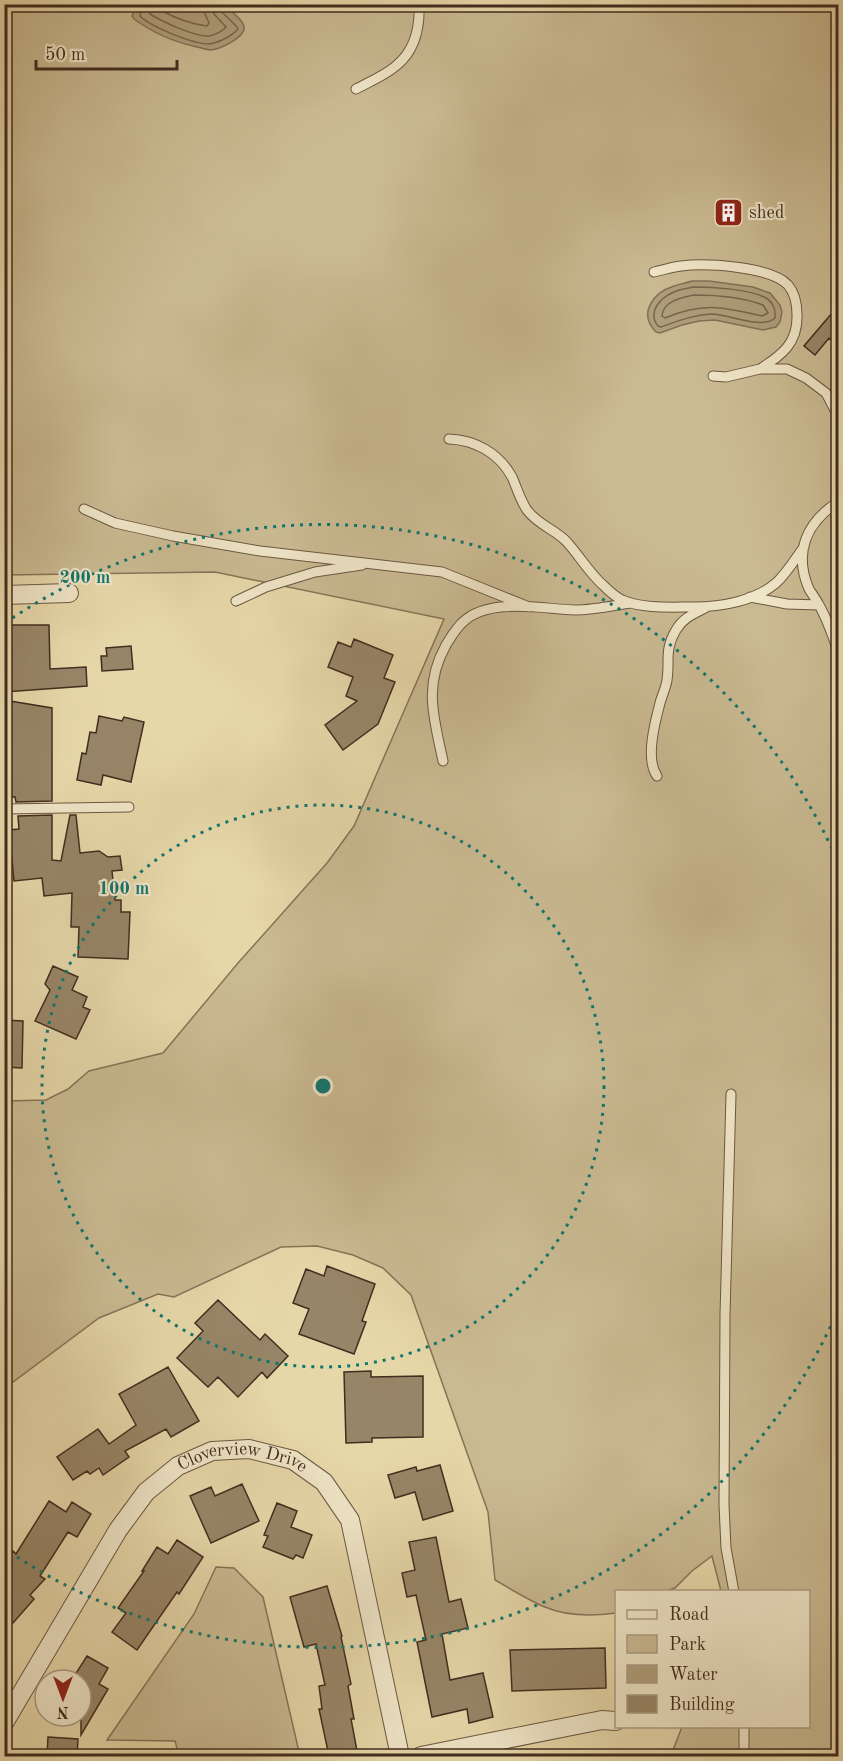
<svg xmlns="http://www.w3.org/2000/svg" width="843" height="1761" font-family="'Old Standard TT',serif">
  <rect width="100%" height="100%" fill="#e6d7a9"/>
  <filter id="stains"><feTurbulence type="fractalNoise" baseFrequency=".00333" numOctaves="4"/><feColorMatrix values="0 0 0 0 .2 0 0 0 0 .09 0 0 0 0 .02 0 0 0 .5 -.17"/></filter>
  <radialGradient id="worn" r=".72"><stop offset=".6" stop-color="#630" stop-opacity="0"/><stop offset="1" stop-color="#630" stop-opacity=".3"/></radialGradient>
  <path fill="#caba92" stroke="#867458" stroke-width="1.5" d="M5,5H838V1756H666L673,1750L682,1727L808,1726V1592L721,1591L712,1556L692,1571L675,1588L666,1591L616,1592V1613C593,1616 568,1617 545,1607C528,1600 511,1589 495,1580L488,1512L411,1295L383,1268L353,1255L317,1246L281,1247L174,1297L158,1294L99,1318L5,1388L4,1101L46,1100L68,1089L89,1071L163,1053L238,963L327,863L354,826L444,619L215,572L5,575Z
    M216,1567L234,1568L263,1597L300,1756H214L213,1753L179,1756L175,1741L107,1740L194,1614Z"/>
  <path fill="#ae9d7a" stroke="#837056" stroke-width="1.5" d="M137,5H224C229,10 240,17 243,24C250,36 220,49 211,50C207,50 201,48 197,47C174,42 153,33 134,19L132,16Z
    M692,281H709L753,287L770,293L780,305L782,312L780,322L776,327L763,330L715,320L699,321L682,325L660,333L656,332C638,314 652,293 674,286C680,284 686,283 692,281Z"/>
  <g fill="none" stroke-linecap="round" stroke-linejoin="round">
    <path stroke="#78654c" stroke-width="1.5" d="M143,4L140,16C151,27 193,44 209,44C218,43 232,36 238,29L237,27L221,11L220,4
      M150,4V14C163,22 195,37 209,36C215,35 223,31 226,27L214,14L212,4
      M159,4L160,10C175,18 191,24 207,26L209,23L205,14L203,4
      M693,287C712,287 750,289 766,298C773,302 776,310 775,318C762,330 729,314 711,314C693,315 678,321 661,327L658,326C647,312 660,298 674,292C680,289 687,289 693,287Z
      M694,295C717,295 742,297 763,305L768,313L762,316C722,307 704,302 665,318L662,316C663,301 681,298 694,295Z"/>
  </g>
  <path fill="#978567" stroke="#422d1f" stroke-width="1.5" d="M838,306V347L829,338L815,355L804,346Z
    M4,625H49L50,669L86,667L87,686L4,692Z
    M354,639L393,655L384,678L395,682L378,724L343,750L325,725L357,701L346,696L353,677L328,667L338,642L351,647Z
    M131,646L133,669L102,671L101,656H107L106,648Z
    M4,700L52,708V801L16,802L15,797H4Z
    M99,716L122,721L124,717L144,722L131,782L103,775L101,785L77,780L82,753L86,754L90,732L96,733Z
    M52,815V860L61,861L70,815H76L80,853L99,851L108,857L120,856L122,870L112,871L115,900H121V912H130L128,959L78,957L79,927H71L72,893L44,896L42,878L14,881L9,830L19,829L18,816Z
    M53,966L78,977L72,990L87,997L83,1007L90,1010L76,1039L35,1021L50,990L45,984Z
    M4,1020L23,1021L22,1068L4,1067Z
    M327,1266L375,1284L362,1321L366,1322L354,1354L299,1334L309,1309L293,1303L306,1269L324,1276Z
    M218,1300L260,1340L265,1334L288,1356L267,1378L262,1372L238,1397L218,1377L208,1387L177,1358L203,1331L195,1323Z
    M168,1367L199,1421L171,1437L166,1429L125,1451L129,1457L103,1475L99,1468L90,1474L87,1471L73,1480L57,1457L98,1429L109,1444L136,1425L119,1394Z
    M371,1371V1377L423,1376V1437L372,1438V1442L346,1443L344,1372Z
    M440,1465L453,1511L423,1520L415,1492L395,1498L388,1475L416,1467L417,1471Z
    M242,1484L259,1521L211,1543L190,1496L211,1487L215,1496Z
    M49,1501L66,1512L72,1502L91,1514L77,1537L68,1532L40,1576L45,1579L30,1595L34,1599L13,1623L4,1615V1560L13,1551L16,1554Z
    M277,1503L297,1511L291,1527L312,1535L303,1558L296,1555L293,1559L263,1547L268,1536L264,1535Z
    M436,1537L449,1602L461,1599L468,1628L442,1634L450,1680L483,1673L493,1717L469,1723L467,1709L432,1717L417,1642L426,1640L416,1595L407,1597L402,1573L415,1570L409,1542Z
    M177,1540L203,1557L179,1594L177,1592L137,1650L112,1632L126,1613L118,1608L144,1571H142L157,1547L168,1554Z
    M327,1586L342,1636L341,1637L351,1684L348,1686L354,1719H351L358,1756H329L319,1709H322L319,1686L325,1685L316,1644L304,1647L290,1597Z
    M605,1648L606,1688L512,1691L510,1650Z
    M87,1656L108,1668L99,1684L108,1689L81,1735V1680L73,1678Z
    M48,1737L78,1739L77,1756H47Z"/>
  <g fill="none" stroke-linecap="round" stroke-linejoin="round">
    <defs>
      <path id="service" d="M356,89C369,82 386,75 397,65C415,50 420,26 419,4
        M654,272C663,270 672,267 681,266C705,263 770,266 788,285C795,293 797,305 797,315C798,343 782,355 760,369
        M713,376L726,377L760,369H787L806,378L826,393L838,416
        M449,439C475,440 499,453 512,477C517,488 520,500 527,510C537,524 554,529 566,541C579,555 589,573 604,586C609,591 616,597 622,600C644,609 671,607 694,607C721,607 755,601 776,583C787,573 795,559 804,547
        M838,502C807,522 793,552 809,589C812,594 816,599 819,605C827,619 833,636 838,651
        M84,509L115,523L173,536L260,551L442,572L529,607
        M750,597L787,604L819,605
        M236,601L266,587L315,572L362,565
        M443,761C434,718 423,686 446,645C451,637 456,628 463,622C489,597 542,609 575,610C593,610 611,606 630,603
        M657,776C645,759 655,722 660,703C662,695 666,688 667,680C670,661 664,650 676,630C683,618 693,614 705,608
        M4,809L129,807
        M731,1094L725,1315L724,1505L726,1548L734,1592
        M744,1756V1726"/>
      <g id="minor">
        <path d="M4,595L69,593"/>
        <path id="s1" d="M4,1723L118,1530L146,1492L178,1466L212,1451L249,1449L293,1460L324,1482L350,1520L400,1756"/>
        <path d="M421,1756L602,1720L616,1721"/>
      </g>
    </defs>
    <use href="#service" stroke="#6b5842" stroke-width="11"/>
    <use href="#minor" stroke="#6b5842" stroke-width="20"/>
    <use href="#service" stroke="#efe5c7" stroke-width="9"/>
    <use href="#minor" stroke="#efe5c7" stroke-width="18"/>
  </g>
  <g fill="none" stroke="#0f766e" stroke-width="3" stroke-dasharray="3 6">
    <circle cx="323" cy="1086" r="281"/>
    <path d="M838 1310A562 562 0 0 1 5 1549M5 623A562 562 0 0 1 838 862"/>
  </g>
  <defs>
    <symbol id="building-square" viewBox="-11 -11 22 22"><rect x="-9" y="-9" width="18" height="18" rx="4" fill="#8f2418" stroke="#efe5c7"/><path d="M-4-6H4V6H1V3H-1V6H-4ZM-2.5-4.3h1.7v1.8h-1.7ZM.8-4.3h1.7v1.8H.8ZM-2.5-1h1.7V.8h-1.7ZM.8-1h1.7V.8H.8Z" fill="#fff"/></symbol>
  </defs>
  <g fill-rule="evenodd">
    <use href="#building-square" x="712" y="196" width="33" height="33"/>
  </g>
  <g text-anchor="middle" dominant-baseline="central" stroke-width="4.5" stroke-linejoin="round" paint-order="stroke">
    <g font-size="18" fill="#422d1f" stroke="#efe5c7" text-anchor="start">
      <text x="749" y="213">shed</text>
    </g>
    <g font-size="18" fill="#422d1f" stroke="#efe5c7">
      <text stroke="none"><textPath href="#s1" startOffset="380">Cloverview Drive</textPath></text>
    </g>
  </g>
  <circle cx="323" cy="1086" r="9" fill="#0f766e" stroke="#efe5c7" stroke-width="3"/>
  <g font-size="18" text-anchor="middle" font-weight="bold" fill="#0f766e" stroke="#efe5c7" stroke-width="4.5" stroke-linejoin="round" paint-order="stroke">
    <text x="85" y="583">200 m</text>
    <text x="124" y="894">100 m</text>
  </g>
  <rect width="843" height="1761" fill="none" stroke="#e6d7a9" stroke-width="24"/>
  <rect x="6" y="6" width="831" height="1749" fill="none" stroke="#422d1f" stroke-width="3"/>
  <rect x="12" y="12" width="819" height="1737" fill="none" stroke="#422d1f" stroke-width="1.5"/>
  <rect x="615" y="1590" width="195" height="138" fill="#efe5c7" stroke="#aa9b84" stroke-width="1.5"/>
  <rect x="627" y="1610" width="30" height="9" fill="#efe5c7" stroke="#aa9b84" stroke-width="1.5"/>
  <text x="669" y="1620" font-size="18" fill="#422d1f">Road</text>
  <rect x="627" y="1635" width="30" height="18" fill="#caba92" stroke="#aa9b84" stroke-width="1.5"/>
  <text x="669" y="1650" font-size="18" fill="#422d1f">Park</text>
  <rect x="627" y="1665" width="30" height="18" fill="#ae9d7a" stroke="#aa9b84" stroke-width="1.5"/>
  <text x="669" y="1680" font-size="18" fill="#422d1f">Water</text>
  <rect x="627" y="1695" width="30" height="18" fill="#978567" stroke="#aa9b84" stroke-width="1.5"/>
  <text x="669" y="1710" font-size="18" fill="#422d1f">Building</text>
  <g transform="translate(63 1698) rotate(180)"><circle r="28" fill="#efe5c7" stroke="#aa9b84" stroke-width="1.5"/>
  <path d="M0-4.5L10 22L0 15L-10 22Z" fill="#8f2418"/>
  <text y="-9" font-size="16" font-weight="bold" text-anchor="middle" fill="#422d1f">N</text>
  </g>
  <path d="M36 60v9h141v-9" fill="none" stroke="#422d1f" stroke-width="3"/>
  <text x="45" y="60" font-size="18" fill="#422d1f" stroke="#efe5c7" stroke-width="4.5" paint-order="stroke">50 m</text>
  <rect width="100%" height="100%" filter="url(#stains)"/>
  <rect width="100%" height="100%" fill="url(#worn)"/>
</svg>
